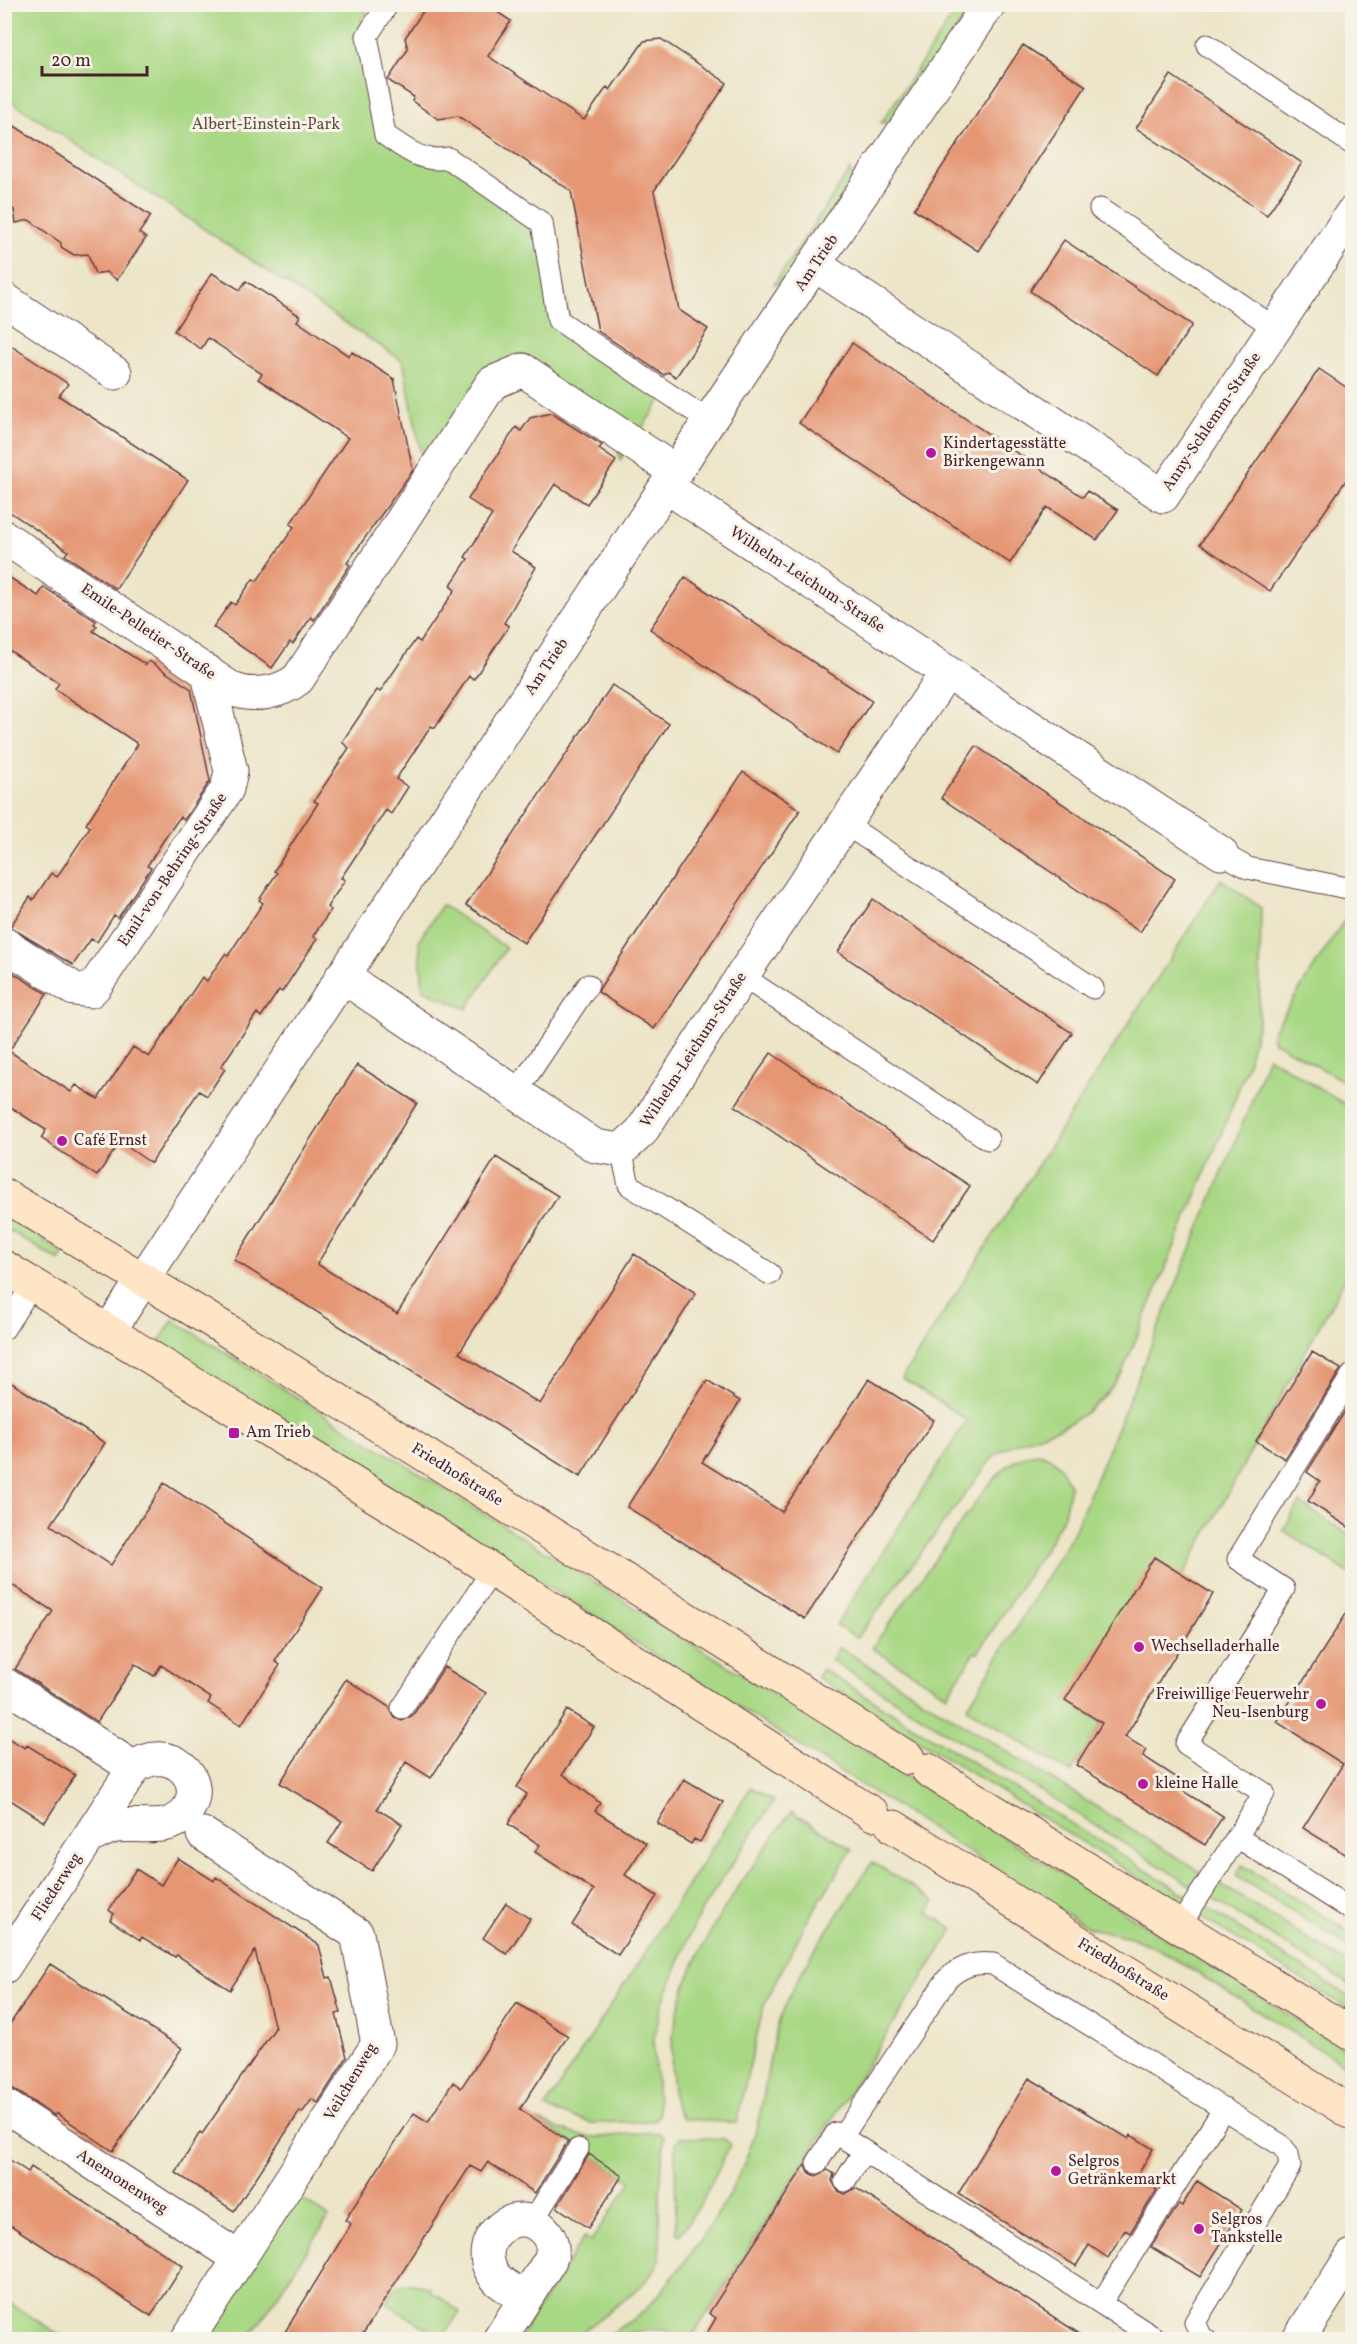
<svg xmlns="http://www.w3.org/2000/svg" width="1357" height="2344" font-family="Vollkorn,serif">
  <rect width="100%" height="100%" fill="#f7f3e8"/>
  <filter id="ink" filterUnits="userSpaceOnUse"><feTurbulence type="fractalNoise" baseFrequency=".0167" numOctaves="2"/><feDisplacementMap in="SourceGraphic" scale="12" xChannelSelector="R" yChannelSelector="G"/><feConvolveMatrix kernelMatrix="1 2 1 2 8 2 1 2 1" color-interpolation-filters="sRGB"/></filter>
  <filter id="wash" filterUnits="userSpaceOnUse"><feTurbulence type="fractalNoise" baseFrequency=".008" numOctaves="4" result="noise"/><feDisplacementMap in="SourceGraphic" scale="24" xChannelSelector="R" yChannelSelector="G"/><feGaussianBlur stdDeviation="1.35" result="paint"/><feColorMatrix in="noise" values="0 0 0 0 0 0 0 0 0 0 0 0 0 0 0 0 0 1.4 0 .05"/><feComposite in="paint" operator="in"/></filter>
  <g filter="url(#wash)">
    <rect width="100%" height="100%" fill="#ece5c8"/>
    <path fill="#a9d885" stroke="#7a7c58" stroke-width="1.5" d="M4,5H371L361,20L390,131L423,152L442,146L546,217L570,320L670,387L620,460L618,447L525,386L499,393L424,469L403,361L5,97Z
      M960,5H973L896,121L881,123Z
      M850,170L854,184L789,282L774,284Z
      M1221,879L1261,908L1259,1019L1247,1066L1225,1125L1121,1375C1107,1395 1088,1414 1065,1425C1041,1437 1014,1439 993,1457L857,1638L836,1625L967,1420L902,1378Z
      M442,905L506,948L467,1009L423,990L419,940Z
      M1352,908V1086L1273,1041L1272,1033Z
      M1268,1056L1352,1109V1266L1183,1576L1066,1700L1102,1723L1071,1773L967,1708L1074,1532L1247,1113Z
      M5,1216L64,1253L59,1261L5,1228Z
      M173,1320L1352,2054L1345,2065L1160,1950L1131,1937L1089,1928L159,1342Z
      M1037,1453C1056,1456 1063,1470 1070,1486L1064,1515L1051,1539L978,1653L975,1652L947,1695L872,1648L986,1488C1001,1471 1013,1457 1037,1453Z
      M1300,1503L1352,1537V1575L1283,1530Z
      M839,1647L1352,1966V1986L831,1660Z
      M822,1669L1352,1998V2011L817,1677Z
      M751,1787L774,1801L703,1908L690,1934L662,2004L653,2041L659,2115L653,2121L591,2123L545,2108Z
      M791,1812L852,1849L807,1921L764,2005L736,2123L684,2119C672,2108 673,2092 672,2077C664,1977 737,1890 791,1812Z
      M872,1862L935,1901L928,1913L954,1929L692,2337C673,2330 655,2327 635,2332C623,2335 615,2339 602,2340C615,2327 635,2322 647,2308C691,2257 735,2199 755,2133C767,2093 767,2052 782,2013C805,1957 840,1913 872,1862Z
      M1242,1865L1352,1934V1948L1236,1876Z
      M538,2120C557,2128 576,2137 597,2137C618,2137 638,2131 659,2133L664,2137L659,2205L660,2260C644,2295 600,2312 575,2339L518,2340L584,2237L591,2241L631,2182Z
      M680,2137L725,2139L730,2145L703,2200L680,2235L676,2232L675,2144Z
      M294,2194L329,2217L249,2339L201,2340Z
      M411,2284L430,2287V2290L460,2312L442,2338L388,2304L389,2296L398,2285Z
      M4,2300H5L66,2339H5Z"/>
    <g id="blocks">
      <path fill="#e59673" d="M428,4H485L511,21L488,56L584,120L607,87L610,90L644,41L661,39L727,83L654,191L679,310L708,329L676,377L668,372L664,375L598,331L571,191L458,116L438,119L412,101L414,97L388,80L408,49L405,38Z
        M1023,45L1086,86L978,251L914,209Z
        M1171,75L1302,163L1267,215L1136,128Z
        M4,119L151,216L139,233L146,238L117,280L106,272L95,274L88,254L74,255L61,247V243L29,220L16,223L14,210L4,203Z
        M1064,240L1192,325L1158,376L1030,291Z
        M212,273L240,290L246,281L300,316L297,321L323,339L349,356L352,352L394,379L413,470L347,563L350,565L314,620L311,617L293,644L290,642L272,668L213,627L231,602L235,605L253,579L257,581L294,527L290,524L348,438L258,379L262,374L208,338L201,349L174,331Z
        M4,341L68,384L59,396L188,480L116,589L65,555L68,551L4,508Z
        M852,343L1083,497L1087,491L1118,510L1097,540L1047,507L1010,563L799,423Z
        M1319,369L1353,392V470L1270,591L1200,544Z
        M551,413L602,445L599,449L616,461L587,504L555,484L511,551L536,567L504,623L509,626L474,679L469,676L435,728L431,726L396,779L408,787L391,814L386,810L341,878L345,880L327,907L331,910L313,936L317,939L282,992L279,990L261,1017L257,1013L221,1067L225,1069L207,1096L199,1091L151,1163L120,1142L97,1176L41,1138L46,1130L4,1103V967L47,994L9,1051L71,1092L76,1085L98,1099L133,1047L149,1057L202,977L207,981L225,954L228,956L263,903L259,900L277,873L274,871L318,803L314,801L349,748L342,742L377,690L380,692L416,639L420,642L455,590L450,586L468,559L465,557L492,515L468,499L516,427L521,431L530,418Z
        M4,574L38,596L44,587L96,621L94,624L97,626L93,631L146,665L149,661L191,689L210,781L184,820L180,817L163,841L147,866L151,868L118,918L114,915L97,942L91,939L73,965L10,927L30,897L33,900L51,873L57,877L90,827L86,824L138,744L55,689L59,683L4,647Z
        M685,577L872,701L837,754L650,629Z
        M612,685L669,724L524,943L466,905Z
        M976,746L1175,879L1140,932L941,798Z
        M743,772L800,810L654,1029L598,992L601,986Z
        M873,899L1072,1033L1038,1085L838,952Z
        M771,1053L970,1186L933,1240L735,1106Z
        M357,1065L417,1103L317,1264L397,1314L496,1157L558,1196L459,1353L540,1404L634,1254L696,1293L580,1477L234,1260Z
        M1312,1352L1341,1369L1285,1459L1256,1441Z
        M4,1378L105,1443L51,1525L111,1565L164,1483L323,1588L275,1661L280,1665L241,1725L208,1703L211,1698L161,1665L154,1676L135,1664L97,1722L15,1669L53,1611L4,1580Z
        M869,1379L934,1420L805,1619L627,1507L707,1380L740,1401L702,1462L782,1512Z
        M1353,1398V1530L1308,1501L1320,1481L1307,1472Z
        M1154,1557L1213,1594L1125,1737L1147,1750L1143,1756L1182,1781L1178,1788L1223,1816L1205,1845L1076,1765L1102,1723L1065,1700Z
        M1353,1603V1859L1303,1828L1343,1764L1277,1722Z
        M444,1667L486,1693L431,1778L406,1762L377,1809L402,1824L372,1871L328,1843L342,1821L280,1783L346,1679L389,1707L395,1718L402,1721L413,1715Z
        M567,1710L594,1727L563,1774L600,1803L595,1811L646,1843L625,1875L657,1896L618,1955L572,1925L594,1890L535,1852L540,1845L508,1824L527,1794L517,1787Z
        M4,1736L25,1748L27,1745L75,1775L45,1822L4,1796Z
        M684,1779L723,1802L700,1842L694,1839L691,1844L657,1823Z
        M178,1858L214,1881L216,1877L319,1945L327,1978L331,1977L341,2013L336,2014L347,2057L318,2103L312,2099L302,2113L300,2111L234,2211L176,2173L200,2132L202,2134L275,2028L255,1951L230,1990L177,1955L175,1957L142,1937L140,1940L110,1920L114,1914L109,1910L136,1869L161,1885Z
        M506,1903L530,1919L507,1954L483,1938Z
        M50,1964L182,2048L113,2151L56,2113L55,2116L4,2083V2033Z
        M517,2003L568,2036L520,2109L568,2141L535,2193L488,2162L481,2172L470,2166L359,2340H280L351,2224L345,2220L414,2113L428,2122L453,2082L461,2088Z
        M1029,2078L1129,2139L1131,2135L1153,2149L1136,2177L1157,2190L1130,2233L1125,2230L1108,2258L1089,2245L1076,2266L958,2194Z
        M589,2154L622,2176L588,2228L557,2207Z
        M4,2156L28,2172L31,2167L183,2266L151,2316L4,2221Z
        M805,2165L810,2173L816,2176L828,2170L834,2174L832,2181L838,2191L845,2194L856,2188L1089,2340H703L716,2318L709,2313Z
        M1197,2181L1242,2210L1200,2277L1151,2247L1179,2204L1182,2206Z"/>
    </g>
  </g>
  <g filter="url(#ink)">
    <use href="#blocks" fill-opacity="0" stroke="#623d43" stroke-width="1.5"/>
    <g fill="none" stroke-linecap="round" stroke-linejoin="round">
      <defs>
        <path id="service" d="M388,4L367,36L385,135C406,149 421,163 448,158L542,223L558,320L709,421
          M1207,45L1352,144
          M1100,209L1275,328
          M845,824L1093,988
          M1221,853L1248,868L1352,889
          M742,976L988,1139
          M516,1093L588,985
          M621,1150L629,1185L770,1274
          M4,1329L33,1284
          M1352,1375L1238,1559L1284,1589L1186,1744L1264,1793L1237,1837L1352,1910
          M402,1708L491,1572
          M1179,1927L1237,1837
          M842,2137L947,1979C962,1966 973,1962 993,1964L1281,2145L1288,2154L1290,2166L1195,2322L1201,2336L1206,2340
          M817,2163L836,2133L1158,2340
          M845,2181L864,2151
          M532,2222L578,2149
          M1101,2303L1224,2108"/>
        <path id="minor" d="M815,265L1163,496L1352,213
          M4,299L115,373
          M4,537L232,689C252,698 280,693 298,679L492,383L523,370L676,472
          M947,672L1221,853
          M4,944L74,989L90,991L95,986L227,789L231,771L207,671
          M342,976L595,1146L621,1150L641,1132L742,976L947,672L667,487
          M109,1331L709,421L989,4
          M4,1684L134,1768
          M4,1967L134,1768C167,1741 211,1778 186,1812C171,1833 138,1823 116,1826C107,1828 98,1833 90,1837
          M4,2105L239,2258
          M187,2340L378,2044L357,1934L203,1834
          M499,2340L550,2260C554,2250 553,2243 547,2234C518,2196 464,2244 498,2280C506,2287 516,2292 525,2298
          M1298,2340L1352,2256"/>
        <path id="secondary" d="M4,1195L220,1326L908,1758
          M4,1267L390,1505L873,1814
          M928,1770L1352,2034
          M894,1827L1352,2113"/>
      </defs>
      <use href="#service" stroke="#623d43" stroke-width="23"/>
      <use href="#minor" stroke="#623d43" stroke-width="35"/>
      <use href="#secondary" stroke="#623d43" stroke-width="35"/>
      <use href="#service" stroke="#fff" stroke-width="21"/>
      <use href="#minor" stroke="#fff" stroke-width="33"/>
      <use href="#secondary" stroke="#fee5c5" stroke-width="33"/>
    </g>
  </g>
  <g fill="#b5179e" stroke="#f7f3e8" stroke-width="2">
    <circle cx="931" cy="453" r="6"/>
    <circle cx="62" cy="1141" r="6"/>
    <rect x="228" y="1427" width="12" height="12" rx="3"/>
    <circle cx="1139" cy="1647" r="6"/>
    <circle cx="1321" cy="1704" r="6"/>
    <circle cx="1143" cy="1784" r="6"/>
    <circle cx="1056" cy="2171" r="6"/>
    <circle cx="1199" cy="2229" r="6"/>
  </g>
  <g text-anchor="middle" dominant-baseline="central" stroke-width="6" stroke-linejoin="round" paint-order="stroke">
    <g font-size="16" fill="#624d42" stroke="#f7f3e8">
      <text x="266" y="125">Albert-Einstein-Park</text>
    </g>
    <g font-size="16" fill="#4a1f2b" stroke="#f7f3e8">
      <text transform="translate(817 263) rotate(-56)">Am Trieb</text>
      <text transform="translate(1212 422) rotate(-56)">Anny-Schlemm-Straße</text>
      <text transform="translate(807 580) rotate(33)">Wilhelm-Leichum-Straße</text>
      <text transform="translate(148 632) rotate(34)">Emile-Pelletier-Straße</text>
      <text transform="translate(547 667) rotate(-56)">Am Trieb</text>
      <text transform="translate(173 870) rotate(-56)">Emil-von-Behring-Straße</text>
      <text transform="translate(694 1050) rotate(-57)">Wilhelm-Leichum-Straße</text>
      <text transform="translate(457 1475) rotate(32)">Friedhofstraße</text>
      <text transform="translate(57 1887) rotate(-57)">Fliederweg</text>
      <text transform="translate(1123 1970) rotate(32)">Friedhofstraße</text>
      <text transform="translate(351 2082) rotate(-59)">Veilchenweg</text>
      <text transform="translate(122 2182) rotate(33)">Anemonenweg</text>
    </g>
    <g font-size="16" fill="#4a1f2b" stroke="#f7f3e8" text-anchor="start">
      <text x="943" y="444">Kindertagesstätte<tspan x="943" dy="18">Birkengewann</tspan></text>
      <text x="74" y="1141">Café Ernst</text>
      <text x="246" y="1433">Am Trieb</text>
      <text x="1151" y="1647">Wechselladerhalle</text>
      <text x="1309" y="1695" text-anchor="end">Freiwillige Feuerwehr<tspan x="1309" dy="18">Neu-Isenburg</tspan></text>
      <text x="1155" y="1784">kleine Halle</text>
      <text x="1068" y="2162">Selgros<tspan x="1068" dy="18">Getränkemarkt</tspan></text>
      <text x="1211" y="2220">Selgros<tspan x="1211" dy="18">Tankstelle</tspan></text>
    </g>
  </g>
  <rect width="1357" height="2344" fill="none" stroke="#f7f3e8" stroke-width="24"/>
  <path d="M42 66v9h105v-9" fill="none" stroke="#4a1f2b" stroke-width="3"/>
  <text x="51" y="66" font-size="18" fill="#4a1f2b" stroke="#f7f3e8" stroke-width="4.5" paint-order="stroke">20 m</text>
</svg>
